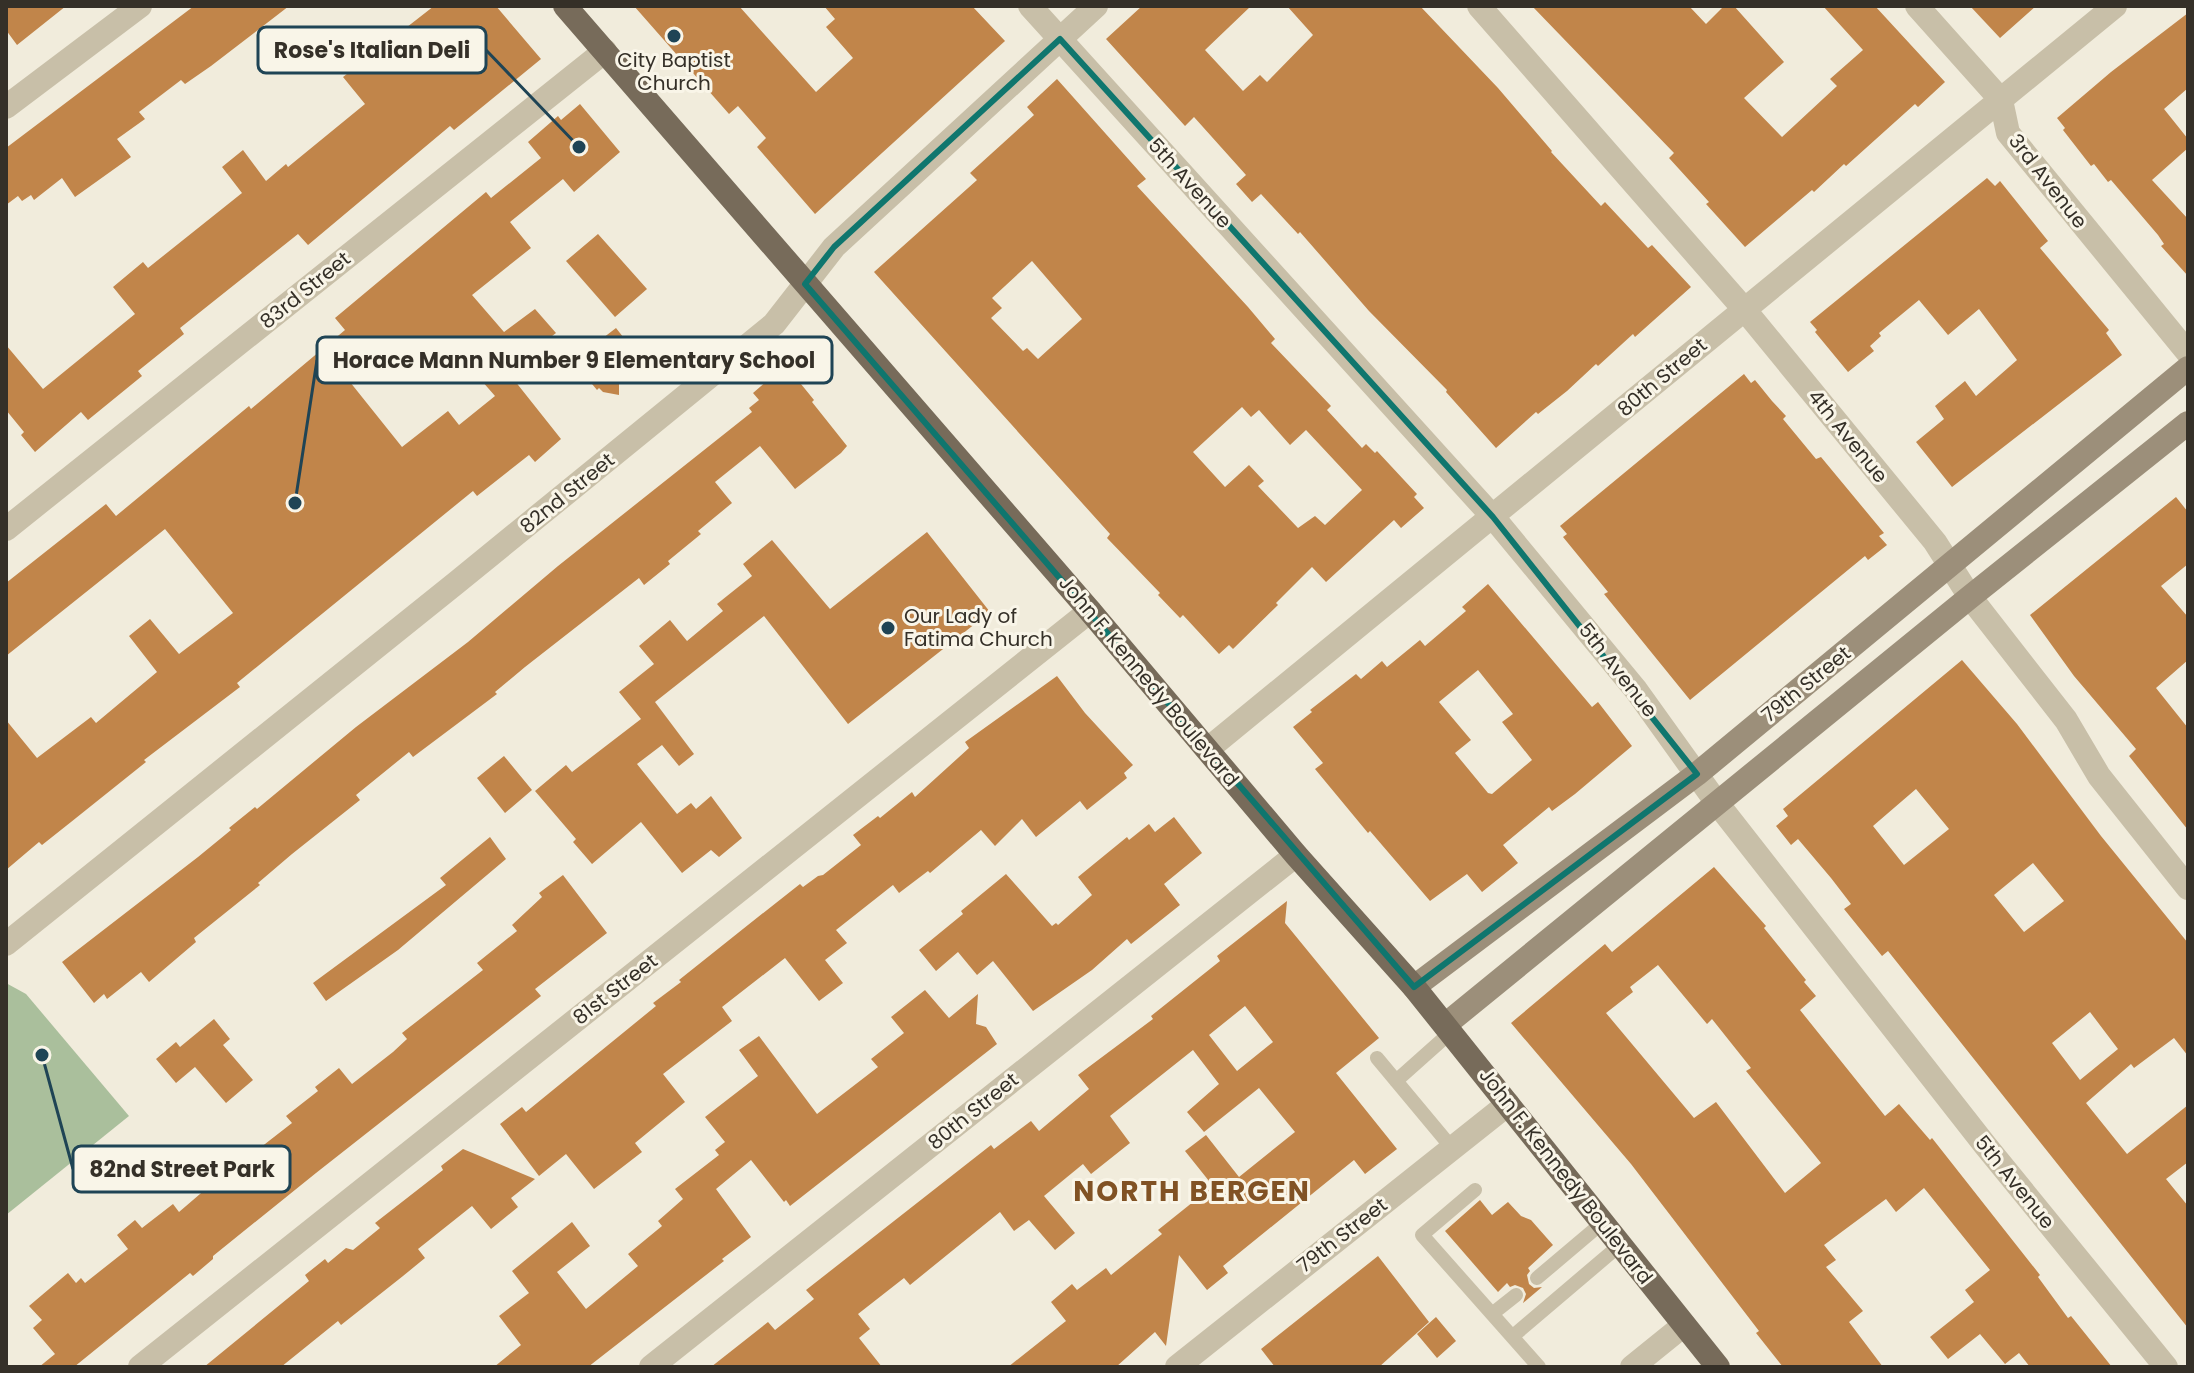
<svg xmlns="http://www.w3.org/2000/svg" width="2194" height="1373" font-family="Poppins,sans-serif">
  <rect width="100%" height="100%" fill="#f1ecdc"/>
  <path fill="#aabf9c" d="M6,983L26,994L129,1116L6,1215Z"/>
  <path fill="#c1854a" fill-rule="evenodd" d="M6,6H66L17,45L6,30Z
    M194,6H289L211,66L185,84L181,80L139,112L145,119L117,139L131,157L75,197L62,178L34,200L31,195L22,201L18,196L6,205V148Z
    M434,6H496L541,59L454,130L450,126L308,245L298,234L180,328L184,334L138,371L142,376L88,420L81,412L35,452L21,435L24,432L6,410V345L43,389L135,314L113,287L143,262L148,268L242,193L222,167L243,150L266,181L286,164L288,167L365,104L343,77Z
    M634,6H739L816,92L853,58L826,27L835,19L824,6H972L1005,41L815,214L757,147L766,138L738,106L729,114Z
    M1142,6H1251L1205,50L1243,91L1260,75L1267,82L1313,35L1287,6H1420L1498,88L1552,151L1551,152L1601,206L1605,202L1648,248L1652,245L1691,287L1635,337L1633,334L1598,366L1596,364L1567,391L1538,414L1536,412L1496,448L1446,392L1447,390L1369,311L1300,232L1298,234L1261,194L1252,202L1236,184L1246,175L1194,117L1185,126L1106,39Z
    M1532,6H1689L1706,24L1724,6H1734L1784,62L1744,98L1782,137L1837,86L1830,79L1863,50L1823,6H1875L1945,82L1918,107L1915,104L1846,166L1844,164L1814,192L1812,190L1745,247L1706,204L1709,202L1669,158L1674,153Z
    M1970,6H2036L2000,38Z
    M2188,13V88L2164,109L2188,139V148L2152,180L2188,219V276L2161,246L2164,244L2158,235L2111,180L2108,182L2094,164L2091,166L2063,130L2065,128L2057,118L2111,72Z
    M1057,79L1146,179L1137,186L1248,307L1275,339L1271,343L1331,406L1327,410L1362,448L1366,444L1375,453L1377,451L1417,494L1414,497L1424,508L1401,528L1394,520L1326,582L1312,567L1276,603L1278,605L1233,649L1229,645L1219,654L1183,615L1180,618L1158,595L1160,593L1107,538L1110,534L874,272L977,180L970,173L1034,115L1027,107ZM1032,261L1082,319L1038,359L1027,348L1023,351L991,318L1002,308L992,298ZM1242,407L1251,417L1259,410L1290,445L1306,430L1362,490L1325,525L1315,516L1298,528L1258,486L1264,481L1249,465L1225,487L1193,452Z
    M580,104L620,152L574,192L563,179L510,222L531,248L472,295L504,332L535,309L556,333L507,371L561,439L535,462L529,455L477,496L473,491L237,683L240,687L144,760L146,762L71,822L42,845L39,842L6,870V720L37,758L91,717L96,723L157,672L129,636L150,619L179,654L233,613L165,529L6,656V583L106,504L116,516L249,406L251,409L345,330L335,318L486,192L491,198L541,158L528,142L558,116L561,120ZM396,338L424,373L454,349L495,396L459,425L448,411L402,447L346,377Z
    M1987,178L1995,186L2000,181L2048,241L2040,248L2109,330L2106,333L2122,355L1952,487L1916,442L1944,419L1935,406L1965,381L1976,396L2017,360L1979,309L1948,335L1919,300L1879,333L1881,336L1870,346L1874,351L1848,372L1815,332L1817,330L1810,322Z
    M598,234L647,289L615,317L566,261Z
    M616,328L642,361L619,380V395L603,392L599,388L597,390L573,361Z
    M777,372L784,380L792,373L814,400L812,402L847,446L841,453L795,489L760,446L715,482L732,503L698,531L701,534L668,561L670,564L644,585L639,578L525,667L495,692L497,694L413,757L409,752L356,795L360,800L292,854L258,883L260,885L194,938L196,942L149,982L141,972L107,999L104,994L94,1003L62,962L198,857L231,830L229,828L255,807L257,809L356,727L468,642L558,566L752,412L749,408L759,400L753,393Z
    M1744,374L1751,383L1755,380L1772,401L1786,416L1783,419L1816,459L1821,457L1884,533L1879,536L1887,545L1868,560L1865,556L1690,700L1604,594L1608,592L1563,537L1567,534L1560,526Z
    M2176,497L2188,512V564L2161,586L2188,617V660L2156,688L2188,728V830L2129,756L2136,749L2074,676L2030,615Z
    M927,532L990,612L848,724L764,616L655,702L694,754L679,766L662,745L637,764L677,814L691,803L696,809L711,796L742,838L719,857L711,850L682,873L641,822L592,864L573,842L576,839L535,791L566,765L572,772L641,719L619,692L654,664L639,646L670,620L687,641L723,611L717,604L752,576L743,564L772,540L830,609Z
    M1488,584L1592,707L1598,702L1632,746L1575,794L1552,811L1549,807L1503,845L1518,863L1482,892L1467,874L1430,901L1370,831L1368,833L1315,769L1323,763L1293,727L1312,712L1310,710L1356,674L1361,679L1382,661L1387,667L1420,640L1425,646L1466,611L1462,607ZM1478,670L1513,714L1502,722L1532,760L1492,794L1488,793L1455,753L1471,740L1439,702Z
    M1962,660L2017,724L2101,836L2188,943V1056L2174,1038L2134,1068L2131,1064L2086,1103L2127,1154L2188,1105V1162L2166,1179L2188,1206V1328L1888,951L1882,956L1844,909L1851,904L1831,878L1798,839L1791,845L1776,826L1788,816L1783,809ZM1916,789L1949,829L1904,865L1873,826ZM2033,863L2064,901L2024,932L1994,895ZM2090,1012L2118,1049L2080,1080L2052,1043Z
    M1057,676L1085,713L1133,765L1124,773L1127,778L1087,810L1080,801L1036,837L1022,819L995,846L981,830L930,873L928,871L899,893L893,885L836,930L847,943L825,960L843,983L819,1001L785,958L722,1007L732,1021L663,1074L685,1102L635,1143L642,1152L594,1189L566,1154L539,1176L500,1124L522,1107L526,1112L656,1006L653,1003L681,982L679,980L753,921L800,884L803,887L818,876L823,875L861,845L853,835L878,816L880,818L912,792L915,797L969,748L965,742Z
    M504,756L532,790L505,813L477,778Z
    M1174,817L1202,853L1164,884L1180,905L1131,944L1127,939L1092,970L1033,1011L993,961L977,975L958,952L936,971L919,950L963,914L961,911L1006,874L1052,926L1056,923L1058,925L1092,895L1078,877L1127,837L1129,840L1149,824L1155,832Z
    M490,837L506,859L398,950L326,1001L313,983L446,885L440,878Z
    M1714,867L1766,926L1764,928L1806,980L1804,982L1816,996L1800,1010L1885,1116L1899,1104L1930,1140L1932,1138L2040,1275L2038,1277L2068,1318L2071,1316L2112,1367H2030L2019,1353L2005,1364L1980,1334L1948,1359L1930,1337L1974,1302L1965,1290L1990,1270L1924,1188L1896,1212L1886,1199L1824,1245L1836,1260L1826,1267L1863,1311L1849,1322L1883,1367H1783L1756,1333L1759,1331L1631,1164L1511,1023L1605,944L1612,952ZM1658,965L1707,1024L1712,1019L1751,1068L1746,1071L1821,1163L1785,1193L1716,1102L1694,1118L1606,1013L1633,992L1630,987Z
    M563,875L607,933L535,989L541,996L316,1173L213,1256V1259L193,1276L190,1273L74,1367H39L55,1354L33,1328L42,1320L29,1306L68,1273L76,1283L81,1278L85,1283L128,1249L117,1235L135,1220L142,1228L173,1204L179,1212L221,1176L218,1173L247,1150L252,1146L256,1151L292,1123L286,1116L318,1091L315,1087L339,1068L352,1084L393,1052L407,1039L402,1033L483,970L477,963L517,931L512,925L542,897L539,893Z
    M1287,901L1285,923L1379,1038L1336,1073L1397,1149L1365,1174L1354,1160L1223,1266L1228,1273L1207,1290L1179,1255L1166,1346L1155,1332L1116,1367H1008L1066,1321L1051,1302L1072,1284L1077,1290L1106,1268L1111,1275L1162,1234L1158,1230L1213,1186L1185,1151L1206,1135L1239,1177L1295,1132L1259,1088L1204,1132L1187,1112L1219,1084L1193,1050L1110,1116L1130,1143L1091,1174L1083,1164L1044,1196L1075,1233L1055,1250L1029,1220L1014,1231L1000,1212L910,1285L904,1278L858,1314L870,1329L859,1338L882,1367H711L768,1322L775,1330L814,1299L806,1290L991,1145L994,1149L1031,1121L1039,1131L1089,1089L1078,1075L1153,1019L1151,1016L1220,961L1217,956ZM1245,1006L1273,1042L1237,1071L1209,1035Z
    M925,990L949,1018L978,994L976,1024L986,1027L997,1044L790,1206L786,1200L784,1202L751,1160L716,1189L751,1237L722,1259L724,1261L588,1367H494L521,1345L499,1316L529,1293L512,1271L572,1222L590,1246L557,1272L586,1309L638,1266L628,1254L662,1226L658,1221L683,1199L675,1189L719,1155L715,1150L725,1142L705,1117L758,1076L739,1050L759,1036L817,1114L878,1067L871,1059L904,1033L891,1017Z
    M214,1019L230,1039L223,1045L253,1080L226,1103L195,1067L176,1083L156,1059L176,1042L180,1047Z
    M463,1149L535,1179L511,1198L518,1207L491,1229L472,1206L418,1249L425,1258L403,1276L341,1325L338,1321L281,1367H204L309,1281L305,1275L325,1259L328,1263L346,1248L353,1250L380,1228L375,1223L443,1170L441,1166Z
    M1480,1200L1492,1215L1508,1202L1521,1216L1531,1220L1553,1245L1528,1268L1530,1271L1527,1275L1529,1284L1534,1288L1542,1287L1523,1303L1526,1294L1523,1288L1515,1285L1510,1287L1507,1283L1498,1292L1445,1231Z
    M1378,1256L1429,1322L1379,1367H1275L1261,1349Z
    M1436,1317L1456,1341L1437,1358L1417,1334Z"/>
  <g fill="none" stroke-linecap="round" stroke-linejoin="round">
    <path stroke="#c8bfa8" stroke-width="14" d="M1377,1058L1452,1148
      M1396,1081L1451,1032
      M1475,1190L1422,1235L1539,1367
      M1537,1278L1602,1223
      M1492,1314L1516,1295
      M1513,1336L1620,1245"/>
    <path stroke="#c8bfa8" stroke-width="24" d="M1030,6L1493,517L1636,690L1717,803L1985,1145L2166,1367
      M1479,6L1744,309L1935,542L1970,597L2066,720L2099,776L2188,888
      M1917,6L2001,100L2008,133L2188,353
      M6,107L140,6
      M6,529L605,51
      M1208,749L2115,6
      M6,944L456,583L774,324L834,247L1096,6
      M140,1367L1090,611
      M651,1367L1296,855
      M1177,1367L1508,1104
      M1632,1367L1684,1325"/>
    <path stroke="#9c8f7a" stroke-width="24" d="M1414,987L1697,774L2188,368
      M1445,1025L1970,597L2188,423"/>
    <path stroke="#776b5a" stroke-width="24" d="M565,6L1090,611L1296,855L1414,987L1718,1367"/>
  </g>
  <path fill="none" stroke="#0f766e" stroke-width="6" stroke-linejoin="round" d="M1060,39L1493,517L1697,774L1414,987L805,284L834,247Z"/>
  <g fill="#1f4455" stroke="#f9f5e8" stroke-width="3">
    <circle cx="674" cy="36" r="8"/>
    <circle cx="888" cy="628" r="8"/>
  </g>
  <g text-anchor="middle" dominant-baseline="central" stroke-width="6" stroke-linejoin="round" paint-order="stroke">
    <g font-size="20" fill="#353028" stroke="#f9f5e8">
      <text x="674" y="60">City Baptist<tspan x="674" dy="23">Church</tspan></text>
      <text x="904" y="616" text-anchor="start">Our Lady of<tspan x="904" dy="23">Fatima Church</tspan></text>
    </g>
    <g font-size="20" fill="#353028" stroke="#f9f5e8">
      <text transform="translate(2048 181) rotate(52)">3rd Avenue</text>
      <text transform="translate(1190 183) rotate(48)">5th Avenue</text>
      <text transform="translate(305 290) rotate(-39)">83rd Street</text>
      <text transform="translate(1662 377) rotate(-40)">80th Street</text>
      <text transform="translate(1848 436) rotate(51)">4th Avenue</text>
      <text transform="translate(567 493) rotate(-39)">82nd Street</text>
      <text transform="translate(1618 670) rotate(52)">5th Avenue</text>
      <text transform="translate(1149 681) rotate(50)">John F. Kennedy Boulevard</text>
      <text transform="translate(1806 684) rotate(-39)">79th Street</text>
      <text transform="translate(615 989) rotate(-38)">81st Street</text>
      <text transform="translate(973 1111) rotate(-39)">80th Street</text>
      <text transform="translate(1566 1176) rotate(52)">John F. Kennedy Boulevard</text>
      <text transform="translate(2015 1182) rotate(51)">5th Avenue</text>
      <text transform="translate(1342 1235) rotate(-38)">79th Street</text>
    </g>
    <g font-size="28" font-weight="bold" letter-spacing="2" fill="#815224" stroke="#f9f5e8">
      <text x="1192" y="1191">NORTH BERGEN</text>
    </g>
  </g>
  <path fill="none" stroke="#1f4455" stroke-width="3" d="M579 147L486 50M295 503L317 360M42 1055L73 1169"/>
  <g fill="#1f4455" stroke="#f9f5e8" stroke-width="3">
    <circle cx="579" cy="147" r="8"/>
    <circle cx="295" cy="503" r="8"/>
    <circle cx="42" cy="1055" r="8"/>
  </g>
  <g fill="#f9f5e8" stroke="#1f4455" stroke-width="3">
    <rect x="258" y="27" width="228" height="46" rx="8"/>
    <rect x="317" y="337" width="515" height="46" rx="8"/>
    <rect x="73" y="1146" width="217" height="46" rx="8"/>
  </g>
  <g font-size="22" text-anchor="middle" font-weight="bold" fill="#353028">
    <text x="372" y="58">Rose's Italian Deli</text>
    <text x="574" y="368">Horace Mann Number 9 Elementary School</text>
    <text x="182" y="1177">82nd Street Park</text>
  </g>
  <rect width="2194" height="1373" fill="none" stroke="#353028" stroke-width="16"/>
</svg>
